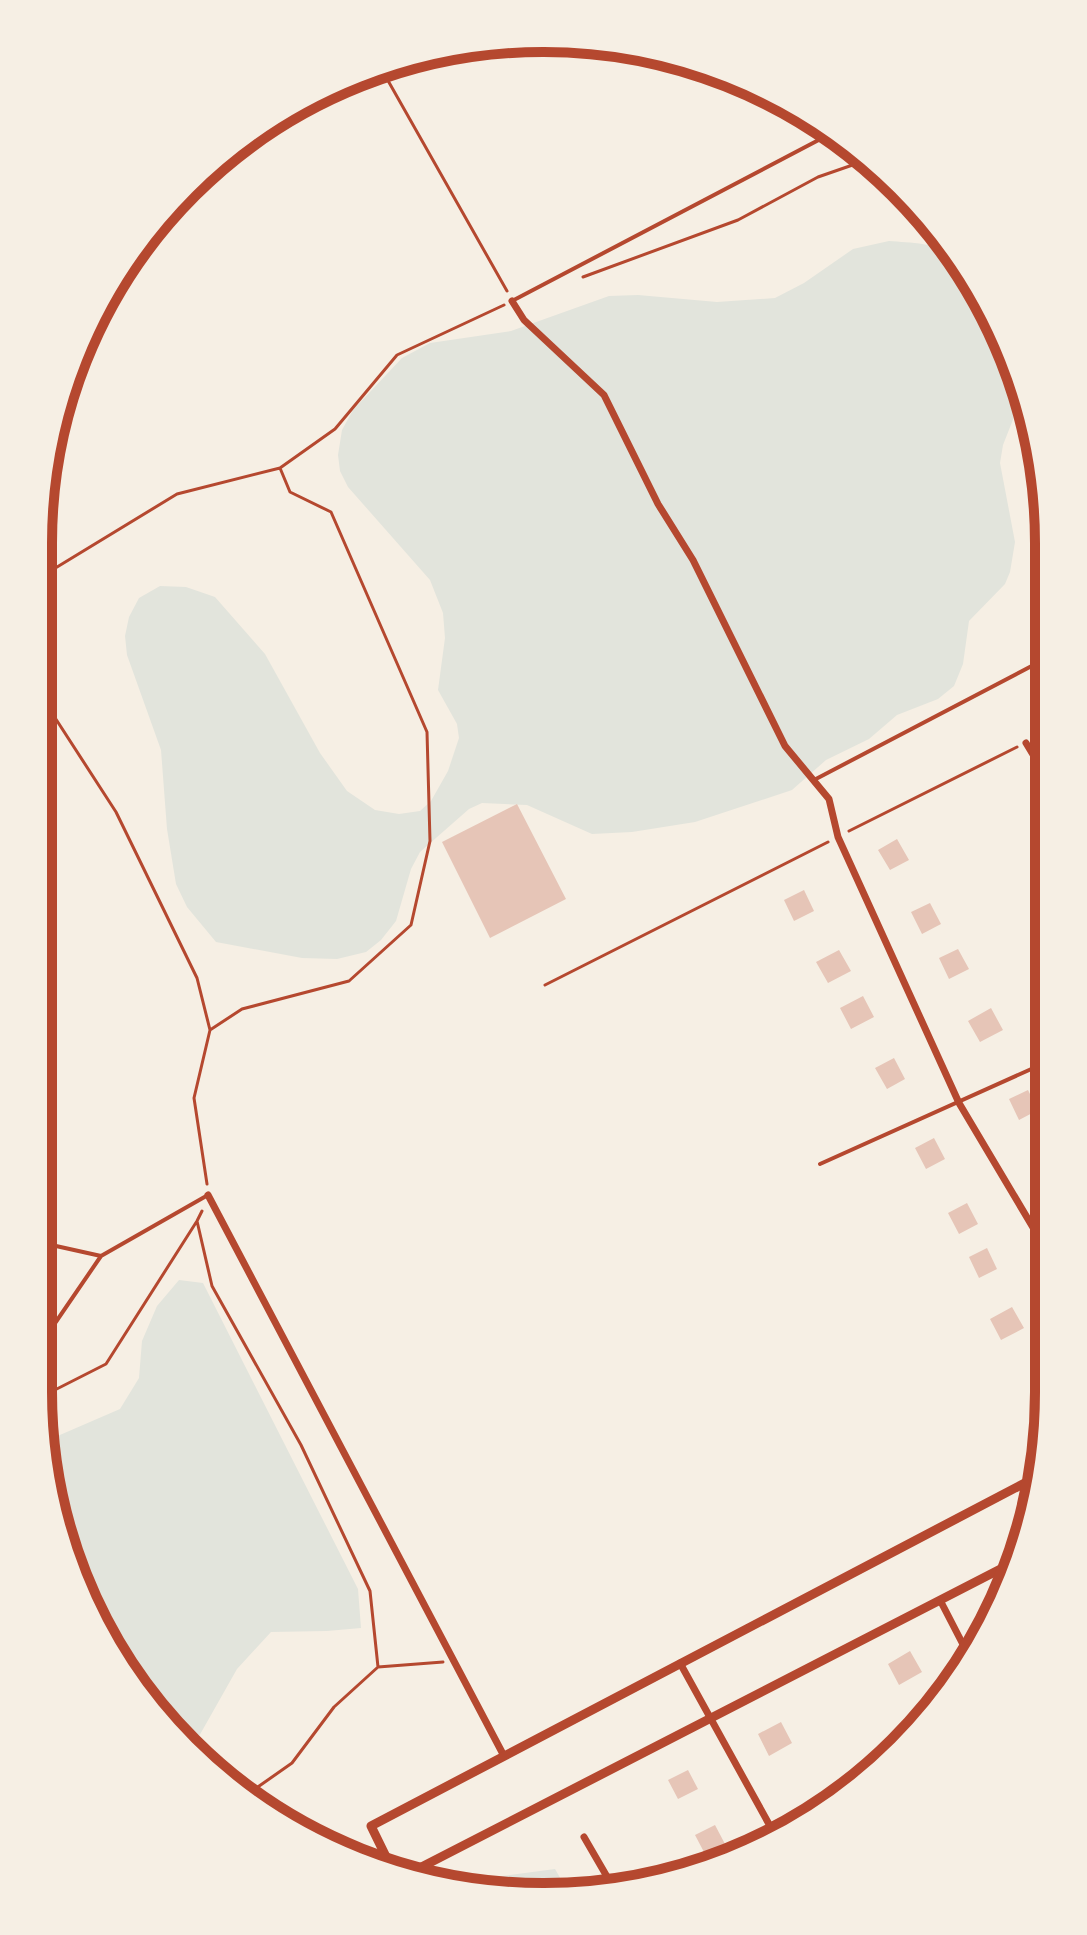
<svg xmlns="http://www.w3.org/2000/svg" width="1087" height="1935" font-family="Roboto,sans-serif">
  <rect width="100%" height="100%" fill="#f6efe4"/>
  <path fill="#e2e4dc" d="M889,241C913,243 947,243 964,263L1012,359L1019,384L1014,417L1003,445L1000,463L1015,542L1010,572L1005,584L969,621L963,664L954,686L938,699L897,715L869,739L826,760L792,790L695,822L632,832L592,834L527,805L482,803L469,809L420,852L411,869L396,921L381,940L366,952L337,959L302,958L216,942L187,907L176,884L167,829L161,750L127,655L125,636L129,617L139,598L160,586L186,587L215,597L265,654L320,753L347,791L375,810L399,814L420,811L431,801L448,771L459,738L457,724L438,690L445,638L443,613L430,580L348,487L340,471L338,455L342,430L353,410L402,358L430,343L511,331L609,296L638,295L717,302L775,298L804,283L853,249Z
    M179,1280L203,1283L358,1589L361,1628L327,1631L271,1632L237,1669L198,1738L189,1742L142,1699L65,1554L46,1441L120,1409L139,1378L142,1341L157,1306Z
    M555,1869L570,1895L463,1885L487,1878Z"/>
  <path fill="#e6c5b7" d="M517,804L566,899L490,938L442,842Z
    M897,839L909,860L890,870L878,850Z
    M804,890L814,911L794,921L784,900Z
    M930,903L941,924L922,934L911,912Z
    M958,949L969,969L949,979L939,958Z
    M839,950L851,971L828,983L816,962Z
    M863,996L874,1017L851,1029L840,1008Z
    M991,1008L1003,1030L980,1042L968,1021Z
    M894,1058L905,1079L887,1089L875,1068Z
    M1028,1090L1038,1110L1019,1120L1009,1099Z
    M934,1138L945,1159L926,1169L915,1148Z
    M967,1203L978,1224L959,1234L948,1213Z
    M987,1248L997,1269L979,1278L969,1257Z
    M1012,1307L1024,1328L1001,1340L990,1319Z
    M910,1651L922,1672L899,1685L888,1664Z
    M781,1722L792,1743L769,1756L758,1734Z
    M688,1770L698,1789L678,1799L668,1780Z
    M715,1825L725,1844L705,1854L695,1835Z"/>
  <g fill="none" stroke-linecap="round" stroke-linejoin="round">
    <path stroke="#b5482f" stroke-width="3" d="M382,70L507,291
      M583,277L738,220L818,177L867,160
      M39,578L177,494L280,468L335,429L397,355L504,305
      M39,693L116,812L197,978L210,1030
      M1035,738L1046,732
      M849,831L1017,747
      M545,985L828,842
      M207,1184L194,1098L210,1030L242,1009L349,981L411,925L430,841L427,732L331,512L290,492L280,468
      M197,1221L212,1286L301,1445L370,1591L378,1667
      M39,1398L106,1364L197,1221L202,1211
      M245,1796L292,1763L334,1707L378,1667L443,1662"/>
    <path stroke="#b5482f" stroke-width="4" d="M512,301L832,133
      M814,780L1045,659
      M820,1164L1047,1062
      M38,1242L101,1256L49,1332
      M101,1256L208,1195
      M38,1337L49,1332L38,1312"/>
    <path stroke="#b5482f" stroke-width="7" d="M512,301L524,320L604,395L658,504L693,560L785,746L829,799L838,837L959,1103L1047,1251
      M1026,743L1046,776
      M208,1195L504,1756
      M940,1600L970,1658
      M680,1663L775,1835
      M584,1837L613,1887"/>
    <path stroke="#b5482f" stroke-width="9" d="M393,1871L371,1826L1038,1476
      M404,1876L1020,1559"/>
  </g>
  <path d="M0 0H1087V1935H0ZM543 52H544A491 491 0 0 1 1035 543V1392A491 491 0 0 1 544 1883H543A491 491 0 0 1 52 1392V543A491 491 0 0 1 543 52Z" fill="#f6efe4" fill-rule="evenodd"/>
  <path fill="none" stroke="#b5482f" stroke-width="10" d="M543 52H544A491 491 0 0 1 1035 543V1392A491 491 0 0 1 544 1883H543A491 491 0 0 1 52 1392V543A491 491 0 0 1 543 52Z"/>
</svg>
